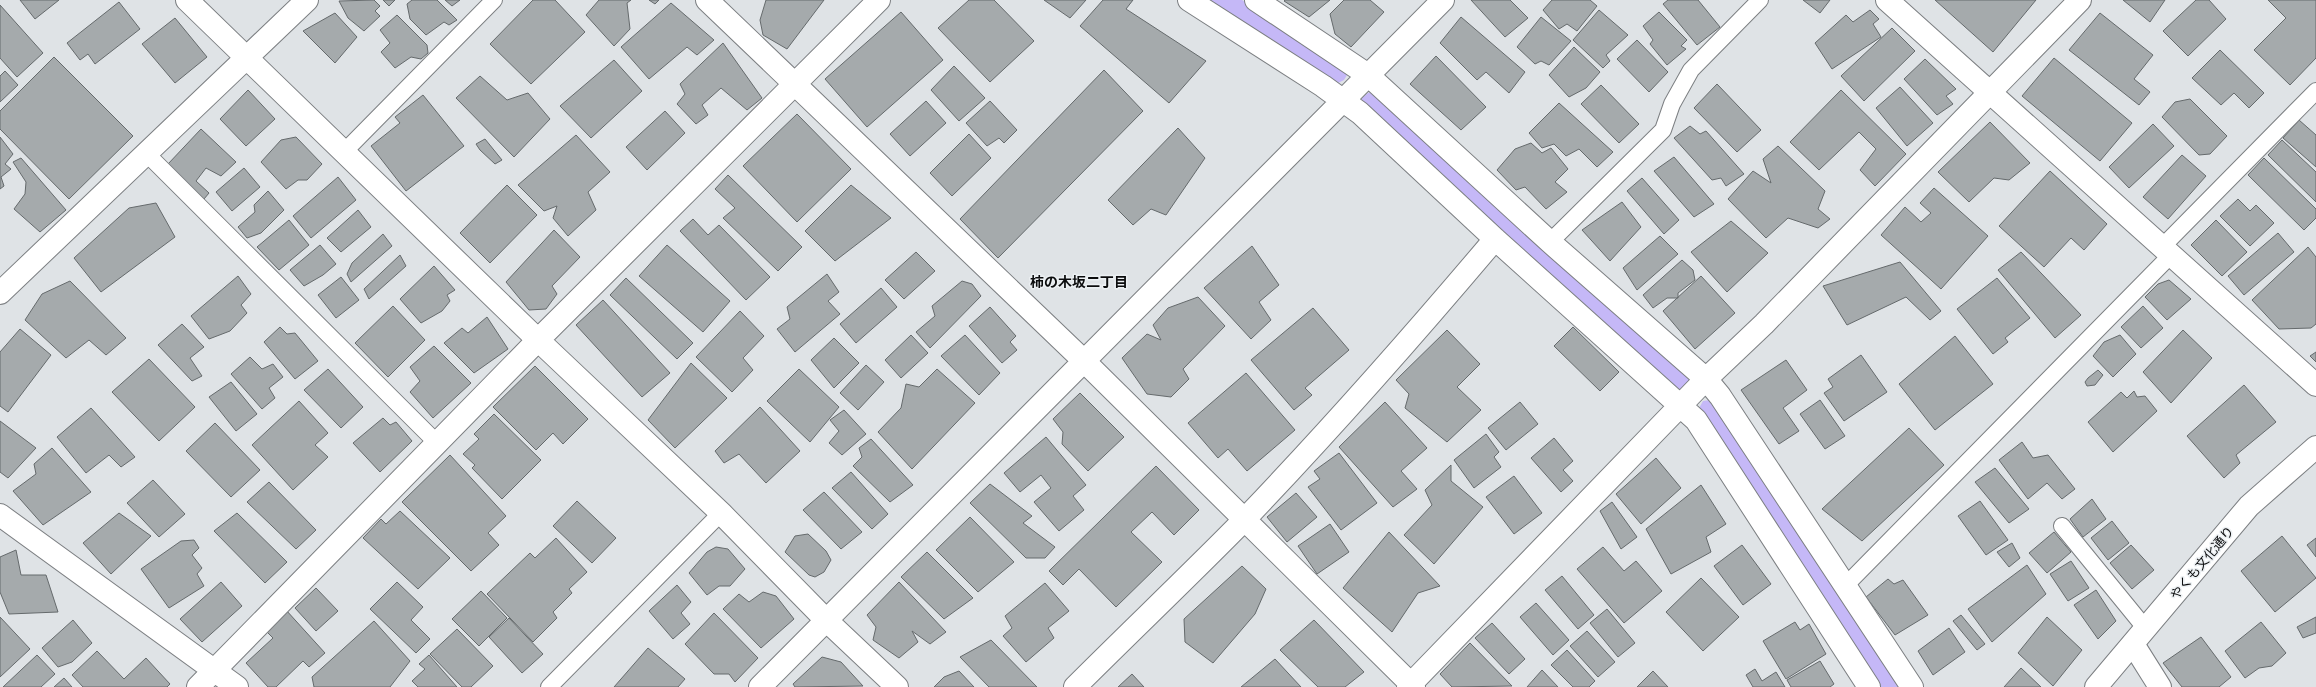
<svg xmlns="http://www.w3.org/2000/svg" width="2316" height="687" font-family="'Zilla Slab','Noto Sans JP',serif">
  <rect width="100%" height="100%" fill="#dfe3e6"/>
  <path fill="#c5b8f7" d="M1203,0H1242L1343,65L1347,75L1344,80L1338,83L1331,82Z
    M1373,92L1689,377L1690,383L1682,390L1676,391L1361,104L1362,98L1368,93Z
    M1710,400L1905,687H1876L1698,410L1703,401Z"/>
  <path fill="#a5aaac" stroke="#656a6c" d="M20,0H59L35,19Z
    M374,0L380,6L375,11L380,16L364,31L348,18L339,1Z
    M383,0H395L389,6Z
    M412,0H437L457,20L449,25L444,22L426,35L410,19L407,4Z
    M445,0H460L452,6Z
    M533,0H555L585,32L531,84L490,44Z
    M599,0H631L627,3L630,29L614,46L586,15Z
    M649,0H659L655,4Z
    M766,0H824L787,49L763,35L760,20Z
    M969,0H994L1034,41L990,82L938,28Z
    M1044,0H1086L1070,18Z
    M1103,0H1133L1126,9L1206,61L1169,103L1080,26Z
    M1285,0H1330L1309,17L1284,1Z
    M1344,0H1370L1384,12L1351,47L1335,34L1330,14Z
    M1471,0H1510L1528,18L1505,37Z
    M1552,0H1590L1597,6L1577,31L1567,24L1559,29L1543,10Z
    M1668,0H1698L1720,27L1697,45L1663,4Z
    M1803,0H1830L1820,13Z
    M1935,0H2036L1993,52Z
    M2123,0H2165L2150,22Z
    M2196,0H2209L2226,19L2188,56L2163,31Z
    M2268,0H2316V58L2290,85L2254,50L2286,18Z
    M119,2L140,29L95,64L88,54L80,60L67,43Z
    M671,3L714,40L697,55L687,47L649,79L621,47Z
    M0,5L43,53L17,77L0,58Z
    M1599,10L1628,35L1606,55L1610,61L1603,68L1573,40Z
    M1870,10L1879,19L1873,24L1881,37L1832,69L1815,43L1846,15L1853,22Z
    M901,12L943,60L867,127L825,79Z
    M1659,12L1687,40L1681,46L1686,49L1667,65L1650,44L1653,40L1643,26Z
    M335,13L357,37L335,63L303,31Z
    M2100,13L2153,55L2134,79L2150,92L2139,105L2069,50Z
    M397,15L427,45L428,53L421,59L411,57L395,68L381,52L390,43L380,30Z
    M1461,17L1525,72L1509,93L1486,72L1477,80L1440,43Z
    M1541,17L1571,41L1549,65L1541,61L1535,64L1517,47Z
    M175,18L207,57L175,83L142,44Z
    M1892,28L1915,51L1864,101L1841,76Z
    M1637,40L1668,72L1649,92L1617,59Z
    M723,43L762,98L747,110L721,88L702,105L708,115L696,124L677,104L685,94L680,84Z
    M1574,47L1600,72L1586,88L1569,97L1549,75Z
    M2220,50L2264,93L2249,108L2234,93L2221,105L2192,78Z
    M1436,56L1486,107L1461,130L1410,84Z
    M54,57L133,136L69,199L0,129V111Z
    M2054,58L2132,123L2100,161L2022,96Z
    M1925,59L1956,89L1946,96L1953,104L1937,115L1904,79Z
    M614,60L642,91L591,138L560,106Z
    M954,66L985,98L959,121L931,90Z
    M1104,70L1143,111L998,258L960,219Z
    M5,71L18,85L0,102V76Z
    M480,76L507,100L528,93L550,119L514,157L456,98Z
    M1717,84L1761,130L1737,152L1694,108Z
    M1601,85L1639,124L1619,143L1581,104Z
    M1900,87L1933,123L1907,146L1876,108Z
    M248,90L275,119L246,146L220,119Z
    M1841,90L1906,154L1875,186L1860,170L1876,149L1859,132L1819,170L1790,142Z
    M423,95L464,146L406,191L371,146L400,123L395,117Z
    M2190,99L2227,136L2210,154L2199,155L2162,117L2175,102Z
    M926,101L946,123L910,156L890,134Z
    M990,101L1017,130L1004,143L999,138L987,146L966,123Z
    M1559,103L1613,152L1597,167L1579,149L1566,156L1554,144L1542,148L1529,133Z
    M665,111L685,133L647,170L626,147Z
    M797,114L851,169L797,222L743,166Z
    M2299,120L2316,135V167L2283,138Z
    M1990,122L2030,163L2009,180L1994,178L1969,202L1938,172Z
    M2153,124L2174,146L2129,188L2109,167Z
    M1690,126L1700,134L1706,131L1744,174L1726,186L1721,178L1712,180L1674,138Z
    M1178,128L1205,158L1166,215L1151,209L1133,225L1108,200Z
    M201,129L236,162L221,176L206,168L196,181L209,193L204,199L168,164Z
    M969,134L991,158L952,196L930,173Z
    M576,135L610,172L588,192L596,210L568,236L553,218L557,206L544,211L518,185Z
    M0,137L13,154L5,164L11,169L1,177L4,186L0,189Z
    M296,137L322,164L307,180H298L286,189L261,162L281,140Z
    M485,139L502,160L495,164L480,150L476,144Z
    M2282,140L2316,172V202L2268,155Z
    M1531,143L1542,153L1551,148L1568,169L1555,182L1567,192L1546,209L1525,187L1516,190L1497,170L1515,149Z
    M1778,146L1825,191L1818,209L1830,219L1818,228L1788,218L1766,238L1728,199L1753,171L1771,183L1763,159Z
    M2182,155L2206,176L2168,219L2143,197Z
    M1674,157L1714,204L1694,217L1654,171Z
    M21,158L66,210L40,232L14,209L25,194L26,182L13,162Z
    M2264,158L2316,209V218L2304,230L2248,175Z
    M244,168L260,187L232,211L216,192Z
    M2050,171L2107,224L2084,250L2071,238L2044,267L1999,226Z
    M728,175L802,247L778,271L723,218L735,208L715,189Z
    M338,177L356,200L311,238L293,216Z
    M1642,178L1679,220L1664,234L1627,191Z
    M507,185L537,215L490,263L460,233Z
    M851,185L891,218L835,261L805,231Z
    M1934,188L1988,236L1941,289L1881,235L1905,207L1921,222L1931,213L1920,203Z
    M268,191L284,210L261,233L247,238L238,227L255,212L254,205Z
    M2238,199L2250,211L2256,205L2274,223L2250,246L2220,216Z
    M1622,202L1641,227L1610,261L1582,230Z
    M156,203L175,237L101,292L74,258L129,208Z
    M358,210L371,227L341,252L327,238Z
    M693,219L708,235L719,225L770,277L746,300L680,231Z
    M289,220L309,245L279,270L257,247Z
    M2216,220L2247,252L2222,276L2191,245Z
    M1731,221L1768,253L1727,292L1691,252Z
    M554,230L580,257L552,286L557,294L546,309L529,310L506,282Z
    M2278,233L2294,252L2244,295L2228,276Z
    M383,234L392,246L351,282L347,274L352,263Z
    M1660,236L1678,254L1637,290L1623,268Z
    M320,245L336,264L323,275L304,286L290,270Z
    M667,245L730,301L703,332L639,276Z
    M1252,246L1279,285L1259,302L1271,320L1251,339L1204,288Z
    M2308,247L2316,257V324L2311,328L2279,329L2252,300Z
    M916,252L935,271L904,299L885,280Z
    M2021,252L2081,315L2055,338L1998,270Z
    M400,255L406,266L369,299L364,289Z
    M1682,260L1693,270L1695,280L1678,293V298H1667L1653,308L1643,295Z
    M1900,262L1941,311L1930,320L1906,297L1847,325L1823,286Z
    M434,266L455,290L447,295L450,301L442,311L421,323L400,299Z
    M827,274L839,292L828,301L840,314L795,352L777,329L790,319L787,307Z
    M238,276L251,294L241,305L247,313L230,331L209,339L191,316Z
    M1701,276L1735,313L1695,349L1663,311Z
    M341,277L359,300L336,318L318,295Z
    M626,278L693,343L677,359L610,295Z
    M1997,278L2030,318L2005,338L2008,342L1993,354L1957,309Z
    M2169,280L2191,299L2167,320L2145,297L2158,284Z
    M70,281L126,338L106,355L89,340L66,358L25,320L42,294Z
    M962,281L972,284L981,296L930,348L916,332L935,316L932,306Z
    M881,288L897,307L856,343L840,324Z
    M1198,297L1225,326L1183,369L1189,379L1171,397L1147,394L1122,358L1147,334L1161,340L1153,325L1168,308Z
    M603,300L670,373L642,397L576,325Z
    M393,306L425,340L388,377L355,343Z
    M2143,306L2163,328L2141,348L2121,327Z
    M990,307L1016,336L1010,342L1017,350L1002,363L969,326Z
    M1313,308L1349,350L1305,388L1312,395L1294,410L1251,360Z
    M740,311L764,336L743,358L753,370L732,392L696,357Z
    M487,317L508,349L474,373L444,343L462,328L468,333Z
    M182,324L204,347L190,358L202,376L192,381L158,345Z
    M280,327L287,334L295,333L318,361L295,379L264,342Z
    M1573,327L1619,372L1600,391L1554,346Z
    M20,329L51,355L8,412L0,406V352Z
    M1447,330L1480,364L1457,387L1481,410L1447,442L1405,408L1409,394L1396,380Z
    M2183,330L2212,358L2171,403L2143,372Z
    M911,335L928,353L901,378L885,360Z
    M965,335L1000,373L979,395L941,356Z
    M2120,335L2136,354L2113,377L2093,356L2104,342Z
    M1955,336L1993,384L1935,430L1899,384Z
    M834,338L859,363L834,388L811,360Z
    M434,346L471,383L433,418L410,392L420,381L410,367Z
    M2316,352V362L2310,356Z
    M1861,355L1887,392L1844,421L1824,393L1833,387L1828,379Z
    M250,357L262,369L273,364L283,377L269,388L275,398L262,409L231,374Z
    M149,359L195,407L159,441L112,392Z
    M1786,360L1807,390L1783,408L1799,431L1779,444L1741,390Z
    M691,363L727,398L675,448L648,420Z
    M866,365L884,382L858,410L840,393Z
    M535,366L588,419L563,444L553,433L536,450L493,407Z
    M328,369L363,407L341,428L304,390Z
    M799,369L839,407L810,442L767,401Z
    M937,369L975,403L912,469L878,432L901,408L906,384L919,387Z
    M2098,370L2103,375L2095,385L2087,386L2085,382L2088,378Z
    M1246,373L1295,430L1247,471L1228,449L1218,458L1188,423Z
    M231,382L257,414L236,431L209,397Z
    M2244,385L2276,422L2236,455L2240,463L2224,478L2187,436Z
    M2134,391L2137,397L2145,396L2157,411L2113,452L2088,422L2121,392L2127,398Z
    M1080,393L1124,437L1088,471L1062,444L1063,432L1053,419Z
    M1820,400L1845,436L1825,449L1800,414Z
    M299,401L328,433L315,445L328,457L293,490L252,445Z
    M1385,402L1427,448L1401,471L1417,489L1393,507L1339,447Z
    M1520,402L1538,424L1506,450L1488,428Z
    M760,407L800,451L766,483L739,454L724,463L715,451Z
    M91,408L135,457L121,467L109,455L86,473L57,437Z
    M844,410L866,434L842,455L829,443L839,431L830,420Z
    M494,414L541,460L502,499L472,468L475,465L463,454L479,439L474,434Z
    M383,418L390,425L396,422L412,441L380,472L353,443Z
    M0,421L36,448L8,478L0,472Z
    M215,423L260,470L231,497L186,451Z
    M1909,428L1944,465L1862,541L1822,509Z
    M1486,434L1499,452L1494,457L1501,467L1474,488L1454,460Z
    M1046,437L1086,485L1073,496L1084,510L1059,531L1034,502L1051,488L1041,475L1020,492L1004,473Z
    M1554,438L1573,461L1563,470L1573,481L1561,492L1531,458Z
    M871,439L913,485L890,502L853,466L862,457L859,448Z
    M2022,442L2033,458L2048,455L2075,489L2062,499L2047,483L2028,499L1999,460Z
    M52,448L91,492L43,525L13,491L36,474L34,464Z
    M1339,453L1377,503L1341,530L1308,487L1320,479L1314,471Z
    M450,455L506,516L488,533L499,545L471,571L402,502Z
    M1656,458L1681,488L1641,524L1616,494Z
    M1451,465V481L1483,507L1434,564L1404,535L1432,505L1425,490Z
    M1156,466L1199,510L1174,535L1152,512L1131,532L1162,562L1116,607L1079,569L1063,585L1049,571Z
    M1995,468L2029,509L2009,523L1975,482Z
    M851,472L888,514L872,529L832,488Z
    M1514,476L1542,513L1514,534L1486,497Z
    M153,480L185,514L159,537L127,503Z
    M269,482L316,530L296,549L247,502Z
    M990,484L1032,516L1023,523L1055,547L1045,558H1026L970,503Z
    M1701,485L1726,524L1706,537L1711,552L1671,574L1646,529Z
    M824,492L862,532L841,549L803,510Z
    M1296,493L1317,517L1287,542L1267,517Z
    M2092,499L2106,519L2083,537L2070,519Z
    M577,501L616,538L592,563L553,526Z
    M1980,501L2008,540L1986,555L1958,516Z
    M1612,502L1637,537L1621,549L1600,511Z
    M400,511L450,558L418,589L363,538L381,519L386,524Z
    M119,513L151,536L111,574L83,543Z
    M237,513L287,562L265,583L214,531Z
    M970,517L1014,562L978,592L936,550Z
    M2112,521L2129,543L2108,560L2091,538Z
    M1330,524L1349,552L1317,574L1298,546Z
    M1389,532L1440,586L1418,593L1392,632L1343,588Z
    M2054,532L2071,552L2047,573L2029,553Z
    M808,534L826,551L831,560L824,572L815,577L809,575L785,552L795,536Z
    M2282,536L2316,578L2275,612L2241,571Z
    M556,538L587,572L569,589L572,593L553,612L557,618L533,642L487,594L530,553L535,558Z
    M2316,538V557L2307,545Z
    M194,540L199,548L192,555L202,568L197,574L204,586L169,608L141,569L181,541Z
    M2012,543L2020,558L2009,567L1997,552Z
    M1742,545L1771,584L1743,605L1714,566Z
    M2131,545L2154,570L2132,589L2110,563Z
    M716,547L728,549L745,569L730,586H719L707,595L689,573L707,552Z
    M1603,547L1624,571L1636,561L1662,591L1624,623L1577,569Z
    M16,550L21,575H46L58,612L9,614L0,592V557Z
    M927,552L973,598L944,619L901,577Z
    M2071,561L2089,588L2068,601L2050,574Z
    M2027,565L2046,594L1992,642L1968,609Z
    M1242,566L1266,589L1255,614L1213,663L1185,642L1184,619Z
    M1562,576L1594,615L1578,629L1545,590Z
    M1701,578L1739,617L1703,651L1666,612Z
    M1888,579L1894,584L1903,580L1928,615L1895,635L1866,597Z
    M221,582L242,606L202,642L180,619Z
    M397,582L423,607L411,620L430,639L416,653L370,609Z
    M899,582L946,632L930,644L912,631L918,642L899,658L873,640L876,627L867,615Z
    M1045,583L1069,611L1048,628L1054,638L1026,662L1003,636L1012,628L1005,616Z
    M677,585L691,602L681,613L690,624L673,639L649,611Z
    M316,588L338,611L316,631L295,608Z
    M2096,590L2116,621L2098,639L2074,605Z
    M481,591L507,618L479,646L452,619Z
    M763,592L776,596L794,619L761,648L723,609L739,594L749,602Z
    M1536,603L1569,640L1553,655L1520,617Z
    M1607,609L1635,643L1618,657L1590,623Z
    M286,610L325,653L309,667L303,661L276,687H268L246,663L273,638L264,629Z
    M714,613L758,658L735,682L729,674H714L685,644Z
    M1961,615L1985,644L1977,650L1953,621Z
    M0,617L30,649L0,677Z
    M2047,617L2082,650L2053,686L2018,653Z
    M2316,617V633L2303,638L2297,627Z
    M509,618L543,654L522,673L489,637Z
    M73,620L92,643L72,662L58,667L42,648Z
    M1314,620L1364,672L1345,687H1318L1280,650Z
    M374,621L410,661L390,687H314L312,677Z
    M1795,622L1800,630L1809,624L1826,654L1786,679L1763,641Z
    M2261,622L2286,653L2272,666L2259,668L2245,678L2225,651Z
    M1492,623L1525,659L1509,674L1475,638Z
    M1949,628L1965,652L1933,675L1918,651Z
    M457,629L493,666L471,687H462L430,654Z
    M1587,631L1615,662L1598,677L1570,646Z
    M2201,637L2231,677L2219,687H2182L2163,663Z
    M991,640L1037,687H989L960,657Z
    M1470,643L1512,686L1452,687L1440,674Z
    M648,648L685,679L678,687H614Z
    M1567,650L1595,681L1589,687H1573L1551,665Z
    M97,651L124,679L146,658L170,684L167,687H83L72,675Z
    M37,655L55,674L41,687H3Z
    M429,655L457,687H418L412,681L425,669L419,664Z
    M822,657L841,662L863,686L795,687L793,684Z
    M1275,659L1301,687H1241Z
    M1820,661L1834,684L1830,687H1791L1787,680Z
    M2021,668L2041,687H2004Z
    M1755,669L1762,681L1776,672L1785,687H1753L1746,675Z
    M1542,670L1558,687H1527Z
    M959,671L974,687H934L944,677Z
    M1653,671L1668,687H1637Z
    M1132,674L1144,687H1118Z
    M64,678L72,687H54Z"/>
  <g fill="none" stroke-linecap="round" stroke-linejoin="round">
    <defs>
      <path id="service" d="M344,152L494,0
        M147,154L437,443
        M1550,242L1663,130L1672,104L1691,70L1760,0
        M2163,246L2316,91
        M2062,526L2146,629
        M1845,586L2171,255
        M549,687L721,513"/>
      <path id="minor" d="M187,0L538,340L721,513L826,620L897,687
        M707,0L1084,361L1414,687
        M1189,0L1323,86L1360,113L1495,239L1696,420L1869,687
        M1256,0L1368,75L1550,242L1706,379L1720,396L1912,687
        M1887,0L2316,385
        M0,293L307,0
        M0,515L237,687
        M2133,644L2160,687
        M198,687L538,340L879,0
        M760,687L1443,0
        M1075,687C1131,631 1189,576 1244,520C1331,429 1414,335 1495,239
        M1408,687L1706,379L1764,324L2080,0"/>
      <path id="tertiary" d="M2096,687L2249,506L2316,447"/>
    </defs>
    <use href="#service" stroke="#7c7f82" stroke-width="18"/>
    <use href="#minor" stroke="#7c7f82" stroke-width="24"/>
    <use href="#tertiary" stroke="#7c7f82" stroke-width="24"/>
    <use href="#service" stroke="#fff" stroke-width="16"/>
    <use href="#minor" stroke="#fff" stroke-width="22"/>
    <use href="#tertiary" stroke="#fff" stroke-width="22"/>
  </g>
  <g text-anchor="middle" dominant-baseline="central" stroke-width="3" stroke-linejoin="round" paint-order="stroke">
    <g font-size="13" fill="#0b0c0d" stroke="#ecf0f3">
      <text transform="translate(2202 563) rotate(-50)">やくも文化通り</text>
    </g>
    <g font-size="14" font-weight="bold" fill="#0b0c0d" stroke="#ecf0f3">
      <text x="1079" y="282">柿の木坂二丁目</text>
    </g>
  </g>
</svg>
